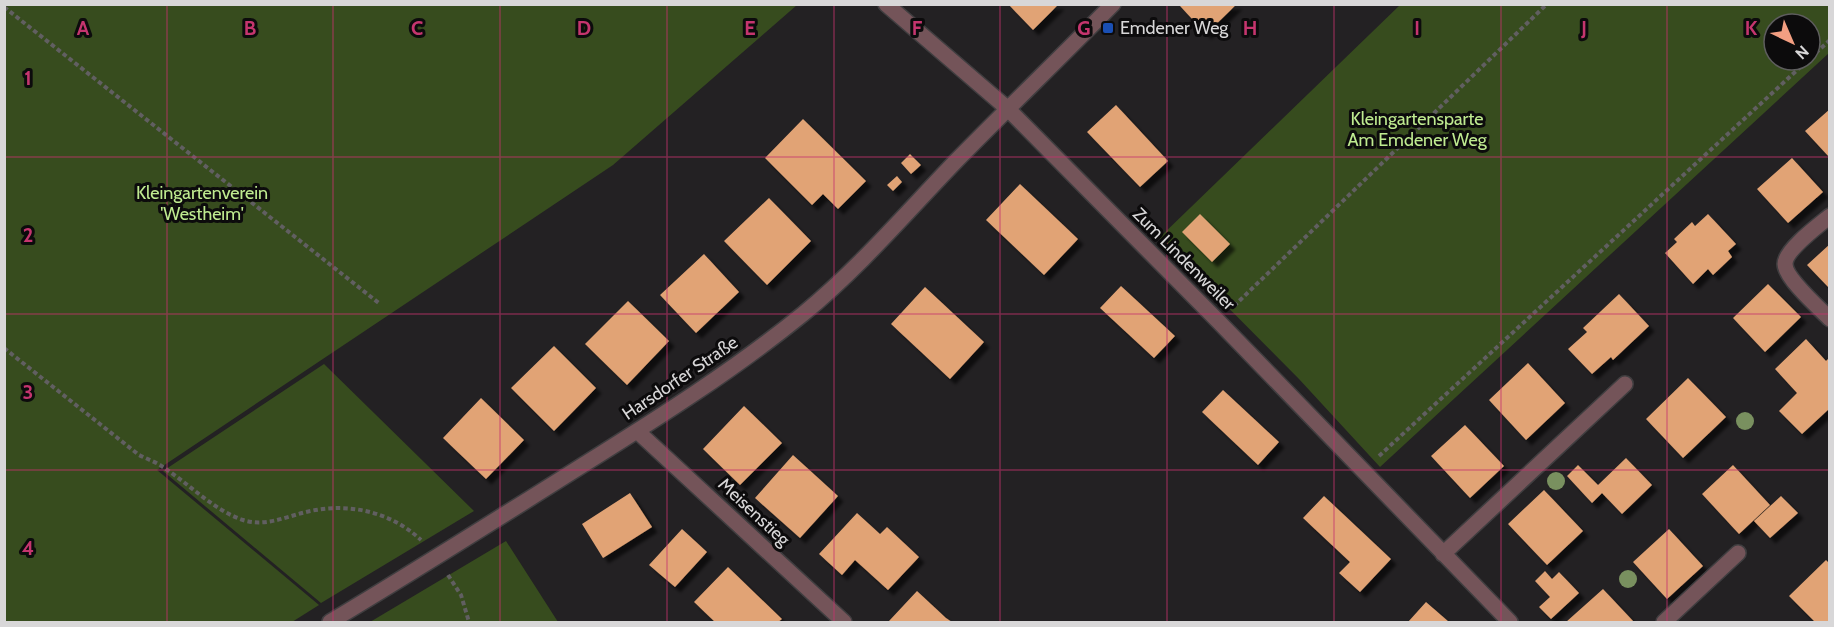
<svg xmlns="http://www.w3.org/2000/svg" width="1834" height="627" font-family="Cabin,sans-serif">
  <defs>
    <filter id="shadow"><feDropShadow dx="5.5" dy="5.5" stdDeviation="1.5" flood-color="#0009"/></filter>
  </defs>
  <rect width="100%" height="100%" fill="#232123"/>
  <path fill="#374c1e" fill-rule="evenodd" d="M4,5L5,4L797,5L613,165L157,470L319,605L292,622H5Z
    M1400,5H1829V53L1380,467L1299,379L1159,238ZM1774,24H1810V60H1774Z
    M324,364L474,511L321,603L163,471Z
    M506,541L558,622H370Z"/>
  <path fill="#e1a375" filter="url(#shadow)" d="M1008,4H1059L1033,30Z
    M1182,4H1237L1206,34L1180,6Z
    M1116,105L1168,161L1140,187L1087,132Z
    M1830,109V158L1805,131Z
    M803,119L866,181L838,209L823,194L812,205L765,158Z
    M910,154L921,165L911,174L901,163Z
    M1792,158L1823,192L1788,223L1757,189Z
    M897,176L902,182L893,191L887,185Z
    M1020,184L1078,239L1044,275L986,220Z
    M769,198L811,241L767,285L724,241Z
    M1200,214L1230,244L1212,262L1182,232Z
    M1708,214L1736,244L1728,251L1732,257L1713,275L1708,269L1693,284L1665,253L1677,242L1674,239L1692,222L1695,226Z
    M1830,244V289L1807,265Z
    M704,254L739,292L696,333L660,295Z
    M1768,284L1801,317L1765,352L1733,318Z
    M1121,286L1175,336L1154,358L1100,308Z
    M925,287L984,342L950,379L891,324Z
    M1619,294L1649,326L1613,360L1611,357L1592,374L1568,349L1587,332L1583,328Z
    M628,301L669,341L627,385L585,344Z
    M1806,339L1826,361L1830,357V408L1802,434L1779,411L1797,393L1775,369Z
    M554,346L596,388L554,431L511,388Z
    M1528,363L1565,403L1526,440L1489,400Z
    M1688,378L1726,417L1683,458L1646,419Z
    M1223,390L1279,442L1258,465L1202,412Z
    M481,398L524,440L486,479L443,438Z
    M744,406L782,443L740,485L703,449Z
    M1465,425L1504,466L1470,498L1431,456Z
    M793,455L838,496L800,538L755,498Z
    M1626,458L1652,485L1622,514L1602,493L1592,503L1567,476L1578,465L1598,485Z
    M1733,465L1770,505L1739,534L1702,494Z
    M1544,490L1583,531L1547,565L1508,524Z
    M630,493L652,527L603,558L582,524Z
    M1324,496L1391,559L1360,592L1339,573L1350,562L1303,518Z
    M1781,496L1798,513L1770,538L1754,521Z
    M857,513L880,534L887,527L919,557L888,590L855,560L842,575L819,554Z
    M682,529L707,552L675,587L649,565Z
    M1669,529L1703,566L1667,599L1633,562Z
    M1826,560L1830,564V622H1815L1789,596Z
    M728,567L782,619L778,622H715L694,602Z
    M1545,571L1552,579L1559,572L1579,593L1551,619L1539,607L1550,597L1535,581Z
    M1603,589L1634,622H1566Z
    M917,591L946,618L952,622H890L889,621Z
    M1426,602L1449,622H1408Z"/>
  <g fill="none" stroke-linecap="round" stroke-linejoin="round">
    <defs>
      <path id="minor" d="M886,4L1008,109L1219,322L1510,622
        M1830,216C1819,225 1785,250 1785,264C1785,278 1819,308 1830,319
        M637,431L844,622
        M1443,554L1625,384
        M330,622C415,571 499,518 583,465C658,418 734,370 803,314C859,268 906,213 956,161C1008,108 1061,57 1113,4
        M1664,622L1738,553"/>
    </defs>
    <use href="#minor" stroke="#403e40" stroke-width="18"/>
    <path stroke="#615f61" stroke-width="4" stroke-dasharray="4.5 3" stroke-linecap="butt" d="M4,7L380,304
      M1810,58L1830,40
      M1234,306L1547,4
      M4,348L139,455C147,459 156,462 163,467C189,484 215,511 243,520C265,527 285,517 306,512C347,502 390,511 421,540
      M1379,456L1808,60
      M448,575L461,595L469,622"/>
    <use href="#minor" stroke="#745459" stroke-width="15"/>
  </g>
  <g fill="#79905f">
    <circle cx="1745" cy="421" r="9"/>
    <circle cx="1556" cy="481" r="9"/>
    <circle cx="1628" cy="579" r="9"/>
  </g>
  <path fill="none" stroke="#c5356e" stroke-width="1.5" stroke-opacity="0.55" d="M167,4V622M333,4V622M500,4V622M667,4V622M834,4V622M1000,4V622M1167,4V622M1334,4V622M1501,4V622M1667,4V622M4,157H1830M4,314H1830M4,470H1830"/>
  <rect fill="#1a4fb4" stroke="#0c0b0c" stroke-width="2" x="1102" y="22" width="12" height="12" rx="3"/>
  <g text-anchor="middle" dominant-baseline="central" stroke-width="6" stroke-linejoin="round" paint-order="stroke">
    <g font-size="18" fill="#d8d7d8" stroke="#0c0b0c" text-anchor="start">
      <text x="1120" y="28">Emdener Weg</text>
    </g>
    <g font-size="18" fill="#bfeb90" stroke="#0c0b0c">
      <text x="1417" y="119">Kleingartensparte<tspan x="1417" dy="21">Am Emdener Weg</tspan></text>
      <text x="202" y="193">Kleingartenverein<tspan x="202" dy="21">'Westheim'</tspan></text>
    </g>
    <g font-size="18" fill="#d8d7d8" stroke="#0c0b0c">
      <text transform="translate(1184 259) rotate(45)">Zum Lindenweiler</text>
      <text transform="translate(680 378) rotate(-34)">Harsdorfer Straße</text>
      <text transform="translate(754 512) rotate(43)">Meisenstieg</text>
    </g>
  </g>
  <g font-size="20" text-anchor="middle" font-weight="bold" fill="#c5356e" stroke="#0c0b0c" stroke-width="6" stroke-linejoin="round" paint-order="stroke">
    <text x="83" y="35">A</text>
    <text x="250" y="35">B</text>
    <text x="417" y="35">C</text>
    <text x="584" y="35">D</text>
    <text x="750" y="35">E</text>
    <text x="917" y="35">F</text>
    <text x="1084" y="35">G</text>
    <text x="1250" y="35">H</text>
    <text x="1417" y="35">I</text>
    <text x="1584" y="35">J</text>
    <text x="1751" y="35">K</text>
    <text x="28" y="85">1</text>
    <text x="28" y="242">2</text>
    <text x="28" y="399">3</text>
    <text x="28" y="555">4</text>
  </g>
  <rect width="1834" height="627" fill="none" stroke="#d8d7d8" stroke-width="12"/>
  <g transform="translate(1792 42) rotate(136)"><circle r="28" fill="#0c0b0c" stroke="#5e5d5e" stroke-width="1.5"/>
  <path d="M0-4.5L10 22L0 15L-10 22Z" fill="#f39f82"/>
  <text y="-9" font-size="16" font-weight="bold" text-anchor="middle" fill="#d8d7d8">N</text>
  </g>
</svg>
